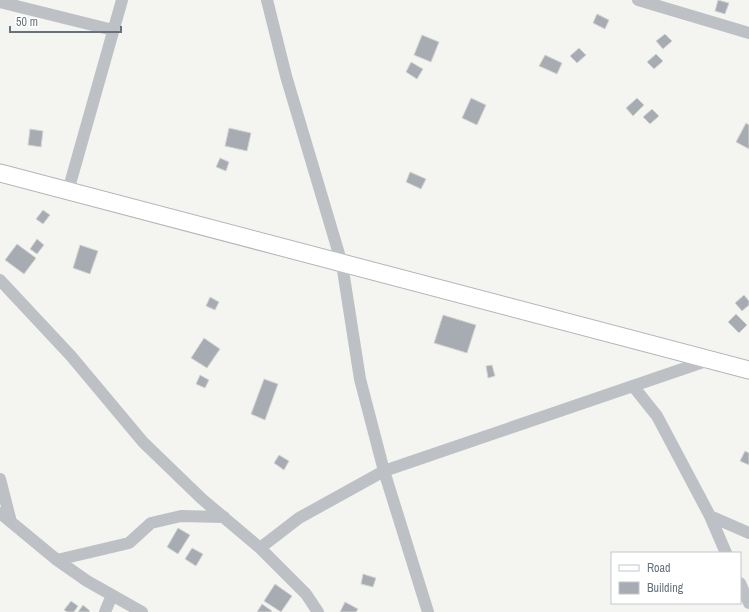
<svg xmlns="http://www.w3.org/2000/svg" width="749" height="612" font-family="'Archivo Narrow',sans-serif">
  <rect width="100%" height="100%" fill="#f4f4f0"/>
  <path fill="#a6acb2" stroke="#d5d5d3" d="M718,0L729,3L725,14L715,11Z
    M597,14L609,20L605,29L593,23Z
    M665,34L672,41L663,49L656,41Z
    M422,35L439,42L431,62L414,55Z
    M579,48L586,55L577,63L570,56Z
    M656,54L663,61L654,69L647,62Z
    M545,55L562,63L557,74L539,66Z
    M411,62L423,69L417,79L406,72Z
    M471,98L486,105L477,125L462,118Z
    M637,98L644,105L633,116L626,108Z
    M652,109L659,116L650,124L643,117Z
    M746,123L749,125V149L736,142Z
    M229,128L251,133L247,151L225,146Z
    M30,129L43,131L41,147L28,145Z
    M220,158L229,162L226,171L216,167Z
    M410,172L426,179L421,189L406,182Z
    M43,210L50,215L43,224L36,219Z
    M37,239L44,245L37,254L30,249Z
    M17,244L36,258L24,274L5,260Z
    M80,245L98,251L90,274L73,268Z
    M744,295L749,301V305L742,311L735,303Z
    M210,297L219,302L215,310L206,306Z
    M736,314L747,325L739,333L728,322Z
    M443,315L476,325L467,353L434,343Z
    M204,338L220,349L207,368L191,358Z
    M492,365L495,376L488,378L486,366Z
    M200,375L209,380L205,388L196,384Z
    M264,379L278,384L265,420L251,414Z
    M745,451L749,453V465L740,461Z
    M279,455L289,461L284,470L274,463Z
    M178,528L190,535L178,554L167,547Z
    M192,548L203,554L196,566L185,559Z
    M363,574L376,578L373,587L361,584Z
    M275,584L292,596L281,612L264,601Z
    M71,601L78,606L74,612H67L64,610Z
    M345,602L358,609L356,612H340Z
    M262,604L272,611L271,612H257Z
    M83,605L90,611L89,612H78Z"/>
  <g fill="none" stroke-linecap="round" stroke-linejoin="round">
    <defs>
      <path id="secondary" d="M0,173L749,370"/>
    </defs>
    <use href="#secondary" stroke="#b2b6ba" stroke-width="19"/>
    <path stroke="#bdc0c4" stroke-width="12" d="M638,0L749,33
      M0,2L113,30
      M68,191L122,0
      M0,280L71,356L143,442L202,499L260,548L306,594L318,612
      M633,386L657,416L710,516L749,533
      M0,479L11,522
      M0,513L57,560L87,581L142,612
      M710,516L726,553
      M260,548L299,518L384,471L360,379L342,264L286,76L267,0
      M57,560L129,543L151,523L181,516L224,517
      M740,583L749,603
      M105,612L112,595
      M428,612L384,471L709,360"/>
    <use href="#secondary" stroke="#fff" stroke-width="17"/>
  </g>
  <rect x="611" y="552" width="130" height="52" fill="#ffffff" stroke="#c2c7cb"/>
  <rect x="619" y="565" width="20" height="6" fill="#ffffff" stroke="#c2c7cb"/>
  <text x="647" y="572" font-size="12" fill="#66727e">Road</text>
  <rect x="619" y="582" width="20" height="12" fill="#a6acb2" stroke="#c2c7cb"/>
  <text x="647" y="592" font-size="12" fill="#66727e">Building</text>
  <path d="M10 26v6h111v-6" fill="none" stroke="#66727e" stroke-width="2"/>
  <text x="16" y="26" font-size="12" fill="#66727e" stroke="#ffffff" stroke-width="3" paint-order="stroke">50 m</text>
</svg>
